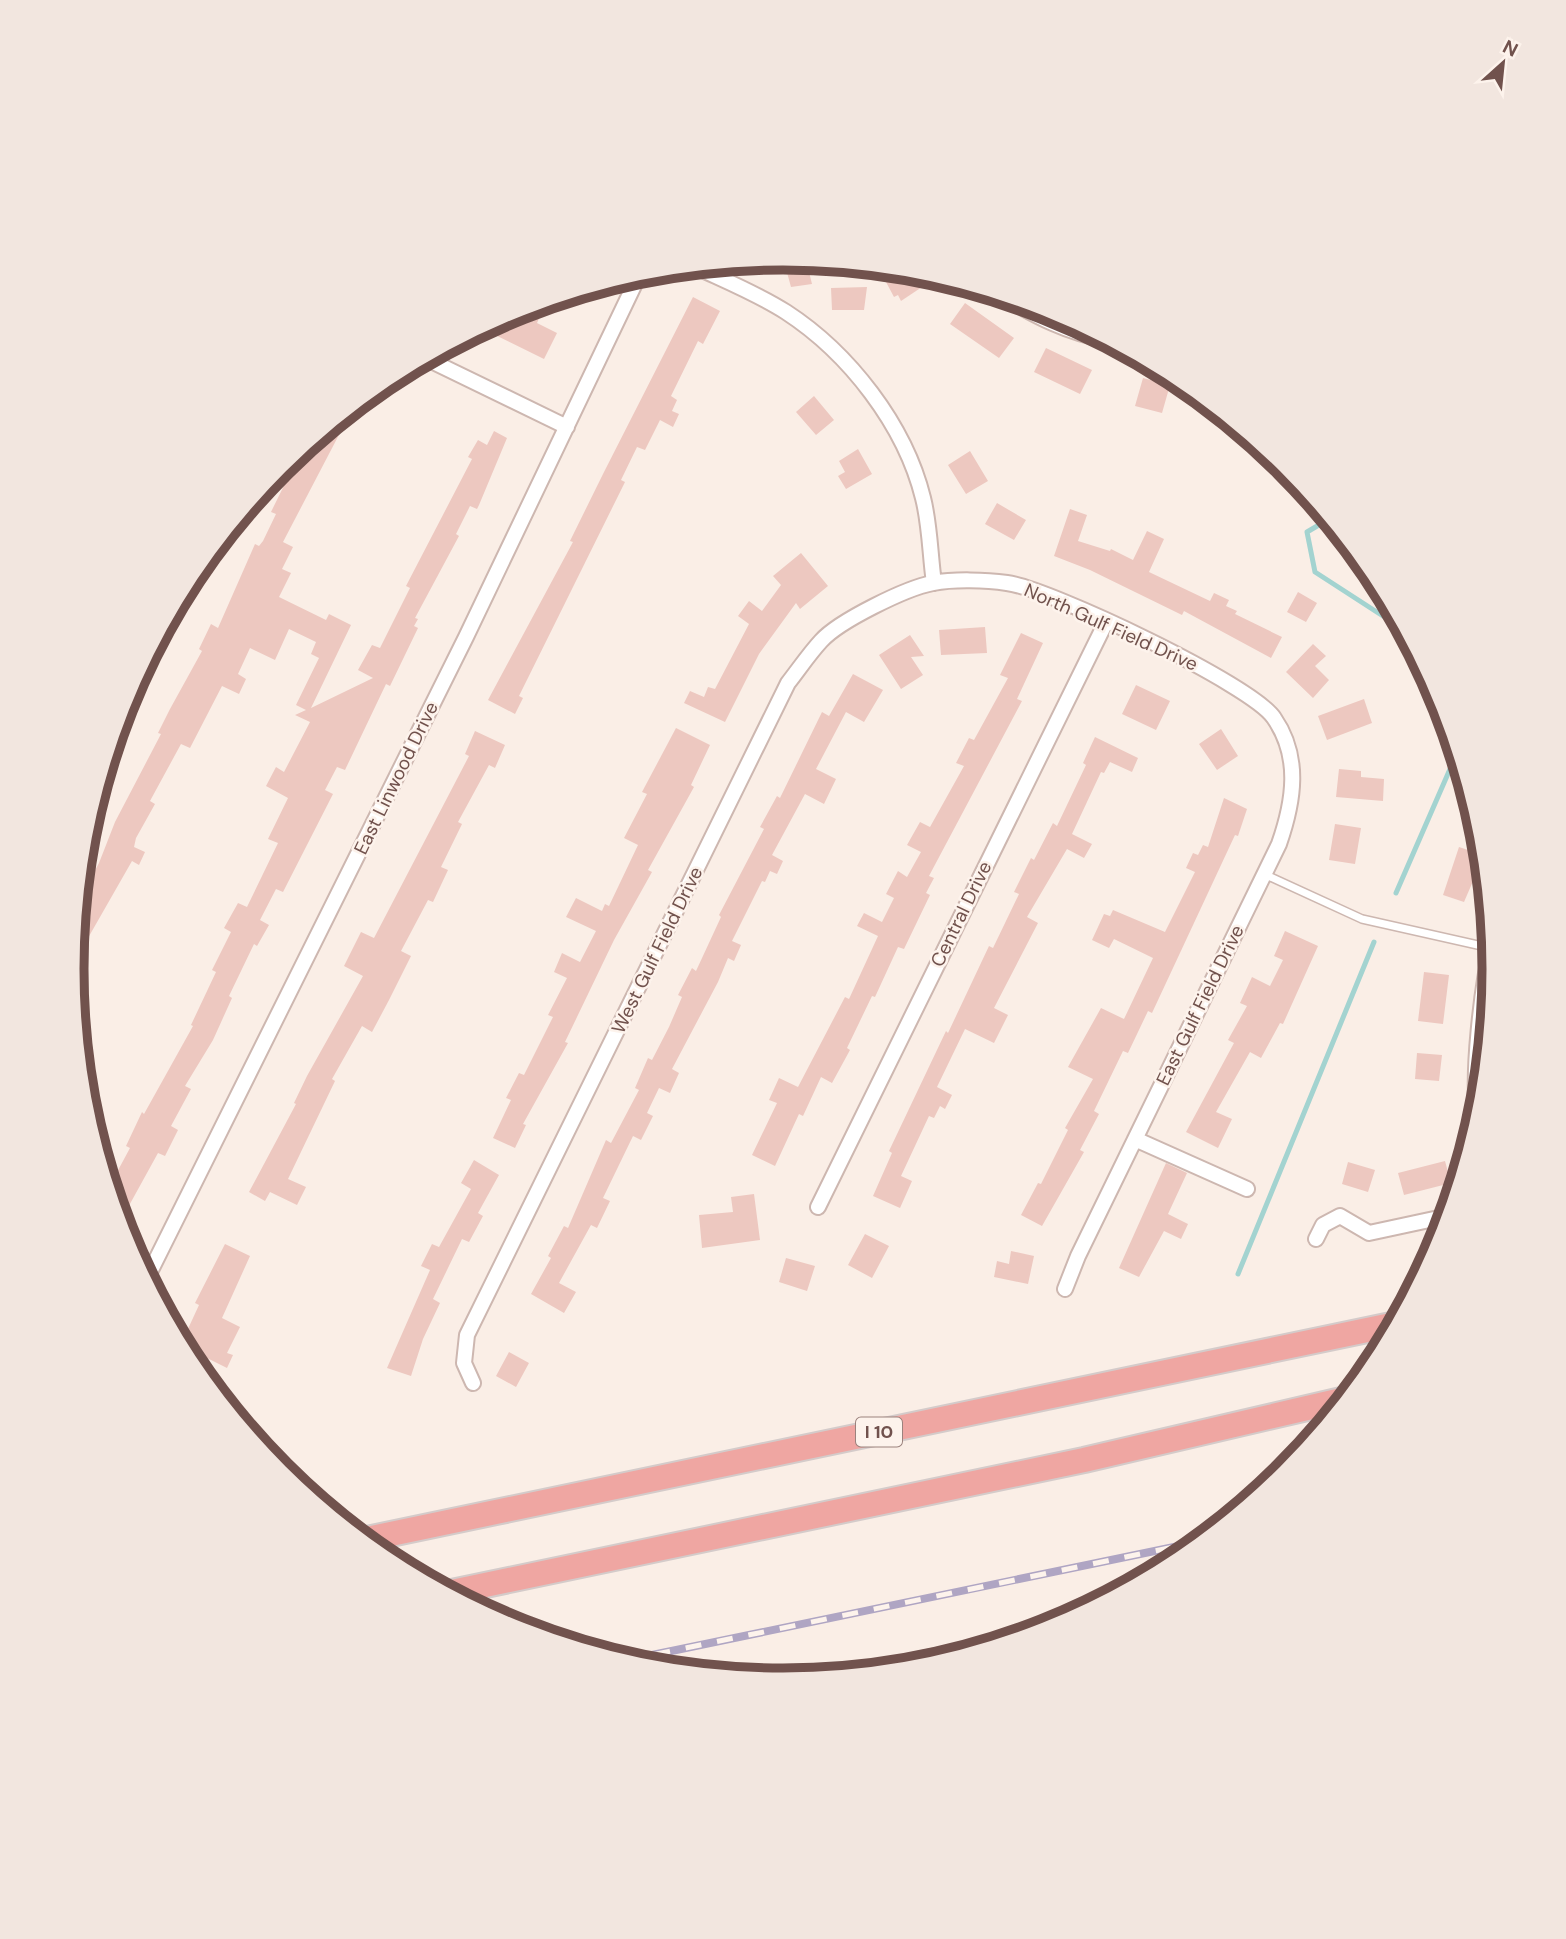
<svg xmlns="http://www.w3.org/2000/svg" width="1566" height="1939" font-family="'DM Sans',sans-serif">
  <rect width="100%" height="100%" fill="#faeee6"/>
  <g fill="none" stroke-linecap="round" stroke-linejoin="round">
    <path stroke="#a3d3d0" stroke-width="5" d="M1329,519L1307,532L1315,572L1403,629
      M1396,893L1457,753
      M1238,1274L1374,942"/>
  </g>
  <path fill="#edc8c0" d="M783,258L806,260L812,284L791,287Z
    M906,270L922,272L937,277L901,301L898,295L894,297L886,282Z
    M867,287L864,310H832L831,288Z
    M693,297L720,311L703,344L698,341L671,396L677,400L672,411L679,414L673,427L660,420L645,450L637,447L621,480L625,482L519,696L523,698L515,714L488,700L573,542L570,541L604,472Z
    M546,302L537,323L557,333L544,359L481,328L511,312Z
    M965,303L1014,338L999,358L950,324Z
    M1046,348L1092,370L1080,394L1034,372Z
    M1143,378L1170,385L1162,413L1135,406Z
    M814,396L834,420L816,435L796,412Z
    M354,406L283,542L293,547L282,569L291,573L279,597L326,620L329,614L351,625L311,708L373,678L358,670L372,645L380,648L410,588L406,586L472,459L468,457L478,440L487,445L494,431L507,438L479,505L477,509L470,506L456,534L459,536L415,618L418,619L414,626L418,628L390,686L386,684L345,770L337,767L325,790L333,794L283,892L276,889L260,920L269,925L257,946L254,944L229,996L232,998L213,1040L185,1086L191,1089L171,1126L178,1130L165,1156L158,1153L120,1222L109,1187L130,1148L126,1146L142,1112L144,1114L193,1026L191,1025L216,972L212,970L231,932L224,928L238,903L247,907L278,843L268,839L288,798L266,786L276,767L284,772L310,722L295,715L306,710L296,705L319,658L311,654L316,642L289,629L275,660L250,648L238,674L246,679L239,694L222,686L190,748L181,744L150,801L155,804L136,838L134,847L145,852L139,865L132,861L72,966L79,900L99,863L115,822L161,734L158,733L170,709L202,651L199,649L211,624L218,628L255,544L259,546L263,541L276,514L271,512L302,449Z
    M858,449L872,474L846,489L838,476L845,472L839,461Z
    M970,451L988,481L966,494L948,465Z
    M997,503L1026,520L1014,540L985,524Z
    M1070,509L1087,515L1078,541L1110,551L1111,549L1133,560L1147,531L1164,539L1149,572L1210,601L1214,593L1229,600L1226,606L1237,611L1235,614L1282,637L1271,658L1184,611L1182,615L1090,570L1054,556Z
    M801,553L828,586L800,609L796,603L759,654L725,722L684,703L690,691L704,697L708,687L715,689L749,624L738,616L749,601L762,611L781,585L773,576Z
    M1298,592L1317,603L1306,622L1287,612Z
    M985,627L987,653L941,655L939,630Z
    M1021,633L1043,643L1017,699L1022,701L929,876L934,878L926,893L930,895L904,949L898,947L875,997L872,996L847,1048L850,1050L832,1083L821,1077L803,1116L799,1114L775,1166L752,1155L777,1103L769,1100L779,1078L798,1087L845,997L849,999L878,936L857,926L864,913L882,922L894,898L886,894L898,871L907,877L921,852L907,845L920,822L930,827L964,766L956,763L969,738L974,740L1008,678L1000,675Z
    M910,635L924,656L911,657L923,675L901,689L879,655Z
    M1313,644L1326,656L1315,666L1329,680L1313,698L1286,672Z
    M853,674L883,690L864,722L846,712L816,769L836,779L824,804L805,794L772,855L783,861L777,874L770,871L765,882L762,881L732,941L741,945L734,961L728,958L718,982L672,1069L679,1073L670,1093L659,1088L647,1113L653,1116L641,1140L633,1136L603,1198L610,1201L597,1228L591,1225L559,1283L576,1292L564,1313L531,1294L551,1258L548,1256L564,1226L568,1228L606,1140L611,1143L639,1090L635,1088L648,1058L652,1060L669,1027L682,997L678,995L692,968L696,971L721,917L719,915L764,829L760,827L777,796L780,798L822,712L829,716Z
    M1136,685L1170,701L1156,730L1122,714Z
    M1364,699L1372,723L1327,740L1318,716Z
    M676,728L710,745L691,785L694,787L648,870L652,872L614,940L565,1042L568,1043L523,1124L526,1125L515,1148L493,1138L511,1100L506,1098L519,1073L524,1075L553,1017L548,1015L567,978L554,972L562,953L580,962L596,931L566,917L576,898L602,911L605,904L609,906L638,845L624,838L647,794L642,792Z
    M1221,729L1238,756L1217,770L1199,744Z
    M475,731L505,745L495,768L489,765L458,822L462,824L441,867L448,870L433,902L428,900L401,951L411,956L389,1000L372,1032L362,1026L332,1079L335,1081L288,1179L306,1187L297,1205L270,1192L265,1201L249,1192L296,1104L294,1103L307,1076L363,976L344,966L361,932L374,938L469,756L465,754Z
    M1095,737L1138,758L1132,772L1110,762L1104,773L1101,772L1072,834L1092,844L1084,858L1067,849L1027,917L1038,923L994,1008L1008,1015L994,1043L965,1029L937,1087L952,1095L945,1109L940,1106L934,1118L929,1116L901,1176L912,1181L900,1208L873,1196L892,1153L889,1151L946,1031L948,1033L989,946L993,948L1019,894L1014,892L1031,858L1034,860L1053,823L1057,826L1086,765L1083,763Z
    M1339,769L1361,771V777L1384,779L1383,801L1336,797Z
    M1224,798L1247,809L1238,836L1235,835L1152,1013L1148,1011L1128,1053L1123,1051L1094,1111L1099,1114L1080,1150L1084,1152L1042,1226L1021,1215L1038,1183L1041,1184L1068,1130L1065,1128L1093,1079L1068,1067L1101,1008L1124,1019L1153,958L1114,939L1109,948L1092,940L1104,914L1110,916L1113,910L1165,932L1195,872L1186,868L1193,853L1198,855L1203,845L1208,847Z
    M1335,824L1361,828L1355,864L1329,860Z
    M1459,847L1483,855V858L1464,902L1443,895Z
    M1285,931L1318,946L1283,1024L1280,1023L1261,1058L1250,1052L1216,1112L1232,1119L1218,1148L1186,1132L1234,1043L1228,1040L1247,1006L1240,1003L1252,977L1270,986L1283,960L1274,956Z
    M1424,972L1449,975L1443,1024L1418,1021Z
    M1417,1053L1442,1055L1439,1081L1415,1079Z
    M474,1160L499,1175L478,1213L483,1216L469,1242L462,1239L433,1299L440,1303L423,1339L411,1376L387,1368L430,1270L421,1266L432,1244L439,1247L471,1189L461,1183Z
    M1445,1161L1451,1183L1404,1195L1398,1173Z
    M1348,1162L1375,1170L1368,1192L1342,1184Z
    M1166,1163L1187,1173L1168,1214L1188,1224L1181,1239L1164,1231L1139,1277L1119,1268Z
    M754,1194L760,1240L702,1248L699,1215L733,1212L731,1197Z
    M865,1234L889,1246L872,1278L848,1265Z
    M225,1244L250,1256L222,1318L240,1327L227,1353L233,1355L227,1368L203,1356L196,1370L178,1340L183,1329L187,1331L199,1305L195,1303Z
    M1011,1251L1034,1256L1028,1284L994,1277L997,1261L1009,1264Z
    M786,1258L815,1266L807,1291L779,1282Z
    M509,1352L529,1363L516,1387L496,1376Z"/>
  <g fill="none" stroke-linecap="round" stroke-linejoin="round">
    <defs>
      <path id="service" d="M1264,874L1362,919L1491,948"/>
      <path id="minor" d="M696,267C726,281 758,294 786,312C849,353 905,425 923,498C930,525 930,555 934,583
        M1004,297C1037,317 1068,333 1107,340
        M425,358L567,427
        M1478,1116C1471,1077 1482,985 1492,944
        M1135,1139L1247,1189
        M818,1207L1106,622
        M1316,1239L1323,1225L1340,1216L1369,1233L1448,1216
        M146,1280L466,637L640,273
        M473,1383L464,1363L467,1335L788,683C799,669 809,654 821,641C839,621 906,588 933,583C954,579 986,580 1007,583C1048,588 1253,685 1274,718C1301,757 1294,801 1279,844L1078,1256L1065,1289
        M846,1675L1007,1641"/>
      <path id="motorway" d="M362,1540L1396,1324
        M447,1593L1084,1460L1346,1399"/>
    </defs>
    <use href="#service" stroke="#cdb7b0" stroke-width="10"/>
    <use href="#minor" stroke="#cdb7b0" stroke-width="18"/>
    <use href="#motorway" stroke="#d4cbca" stroke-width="28"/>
    <use href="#service" stroke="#fff" stroke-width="7"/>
    <use href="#minor" stroke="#fff" stroke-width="14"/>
    <use href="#motorway" stroke="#efa6a2" stroke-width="24"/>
    <defs>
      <path id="rail" d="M623,1661L1203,1541"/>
    </defs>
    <use href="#rail" stroke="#afa5c3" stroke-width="8"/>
    <use href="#rail" stroke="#fdf3ec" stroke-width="5" stroke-dasharray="16" stroke-linecap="butt"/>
  </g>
  <g text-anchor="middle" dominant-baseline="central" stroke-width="5" stroke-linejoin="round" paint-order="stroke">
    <rect fill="#fdf3ec" stroke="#9b827d" stroke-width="2" x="856" y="1417.5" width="46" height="29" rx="5"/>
    <g font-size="18" font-weight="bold" fill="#71524d">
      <text x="879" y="1432">I 10</text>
    </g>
    <g font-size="19" fill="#71524d" stroke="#fdf3ec">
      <text transform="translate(1111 627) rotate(24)">North Gulf Field Drive</text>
      <text transform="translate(396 778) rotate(-64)">East Linwood Drive</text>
      <text transform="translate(961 914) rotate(-64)">Central Drive</text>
      <text transform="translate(657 950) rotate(-64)">West Gulf Field Drive</text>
      <text transform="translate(1200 1005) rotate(-64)">East Gulf Field Drive</text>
    </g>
  </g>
  <path d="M0 0H1566V1939H0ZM84 969a699 699 0 1 1 1398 0a699 699 0 1 1-1398 0Z" fill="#f2e6df" fill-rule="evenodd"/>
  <path fill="none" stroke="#71524d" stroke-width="9" d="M84 969a699 699 0 1 1 1398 0a699 699 0 1 1-1398 0Z"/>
  <g transform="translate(1503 63) rotate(27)" stroke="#fdf3ec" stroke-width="5" paint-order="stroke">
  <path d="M0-5L12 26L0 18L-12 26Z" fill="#71524d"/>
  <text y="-10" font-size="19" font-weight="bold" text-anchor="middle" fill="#71524d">N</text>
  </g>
</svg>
